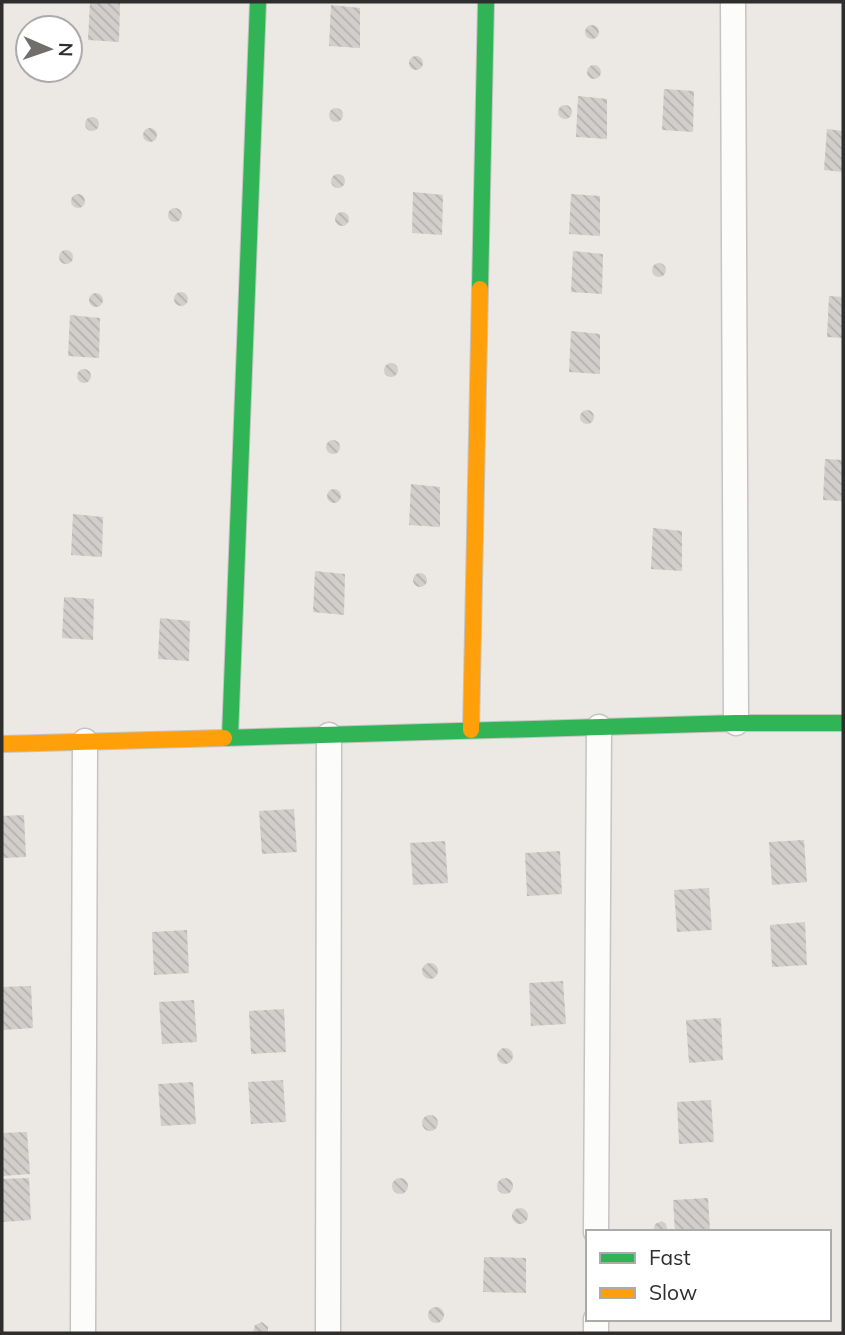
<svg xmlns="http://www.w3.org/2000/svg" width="845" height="1335" font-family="Mulish,sans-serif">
  <defs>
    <pattern id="building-back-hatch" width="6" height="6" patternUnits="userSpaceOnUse" patternTransform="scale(1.75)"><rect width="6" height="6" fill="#d1cecb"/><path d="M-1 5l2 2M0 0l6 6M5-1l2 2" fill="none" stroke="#b4b1af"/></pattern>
  </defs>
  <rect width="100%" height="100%" fill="#ece8e4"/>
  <path fill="url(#building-back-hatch)" d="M90,2H120L119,42L88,40Z
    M331,5L360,8V48L329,46Z
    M585 32a7 7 0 1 1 14 0a7 7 0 1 1-14 0Z
    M409 63a7 7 0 1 1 14 0a7 7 0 1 1-14 0Z
    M587 72a7 7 0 1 1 14 0a7 7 0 1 1-14 0Z
    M664,89L694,91L693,132L662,130Z
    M578,96L607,99V139L576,137Z
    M558 112a7 7 0 1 1 14 0a7 7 0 1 1-14 0Z
    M329 115a7 7 0 1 1 14 0a7 7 0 1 1-14 0Z
    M85 124a7 7 0 1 1 14 0a7 7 0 1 1-14 0Z
    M143 135a7 7 0 1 1 14 0a7 7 0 1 1-14 0Z
    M827,129L843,131V172L824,170Z
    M331 181a7 7 0 1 1 14 0a7 7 0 1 1-14 0Z
    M413,192L443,195L442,235L412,233Z
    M571,194L600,196V236L569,234Z
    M71 201a7 7 0 1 1 14 0a7 7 0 1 1-14 0Z
    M168 215a7 7 0 1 1 14 0a7 7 0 1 1-14 0Z
    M335 219a7 7 0 1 1 14 0a7 7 0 1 1-14 0Z
    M59 257a7 7 0 1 1 14 0a7 7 0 1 1-14 0Z
    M573,251L603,254L602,294L571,292Z
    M652 270a7 7 0 1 1 14 0a7 7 0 1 1-14 0Z
    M174 299a7 7 0 1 1 14 0a7 7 0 1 1-14 0Z
    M89 300a7 7 0 1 1 14 0a7 7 0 1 1-14 0Z
    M829,296L843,297V338L827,337Z
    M70,315L100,318L99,358L68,356Z
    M571,331L600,334V374L569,372Z
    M384 370a7 7 0 1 1 14 0a7 7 0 1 1-14 0Z
    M77 376a7 7 0 1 1 14 0a7 7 0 1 1-14 0Z
    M580 417a7 7 0 1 1 14 0a7 7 0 1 1-14 0Z
    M326 447a7 7 0 1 1 14 0a7 7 0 1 1-14 0Z
    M825,459L843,460V501L823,500Z
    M411,484L440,487V527L409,525Z
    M327 496a7 7 0 1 1 14 0a7 7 0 1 1-14 0Z
    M73,514L103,517L102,557L71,555Z
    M653,528L682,531V571L651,569Z
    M315,571L345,574L344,615L313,612Z
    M413 580a7 7 0 1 1 14 0a7 7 0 1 1-14 0Z
    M64,597L94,599L93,640L62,638Z
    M160,618L190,621L189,661L158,659Z
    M294,809L297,852L262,854L259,811Z
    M24,815L26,857L2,858V816Z
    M804,840L807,882L772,885L769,842Z
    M445,841L448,883L413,885L410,843Z
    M560,851L562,894L527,896L525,853Z
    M709,888L712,930L677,932L674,890Z
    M805,922L807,965L772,967L770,925Z
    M187,930L189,973L154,975L152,932Z
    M422 971a8 8 0 1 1 16 0a8 8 0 1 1-16 0Z
    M563,981L566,1024L531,1026L529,983Z
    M31,986L33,1028L2,1030V987Z
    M194,1000L197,1042L162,1044L159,1002Z
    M284,1009L286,1052L251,1054L249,1011Z
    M721,1018L723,1060L689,1063L686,1020Z
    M497 1056a8 8 0 1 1 16 0a8 8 0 1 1-16 0Z
    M283,1080L286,1122L251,1124L248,1082Z
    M193,1082L196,1124L161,1126L158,1084Z
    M711,1100L714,1142L679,1144L677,1102Z
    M422 1123a8 8 0 1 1 16 0a8 8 0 1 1-16 0Z
    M27,1132L30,1174L2,1176V1133Z
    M29,1178L31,1220L2,1222V1179Z
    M392 1186a8 8 0 1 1 16 0a8 8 0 1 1-16 0Z
    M497 1186a8 8 0 1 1 16 0a8 8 0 1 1-16 0Z
    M708,1198L710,1232H675L673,1200Z
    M512 1216a8 8 0 1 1 16 0a8 8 0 1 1-16 0Z
    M662,1221L666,1224L668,1232H653L655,1224Z
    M484,1257L526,1258V1293L483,1292Z
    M428 1315a8 8 0 1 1 16 0a8 8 0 1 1-16 0Z
    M262,1322L268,1327V1333H253L255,1325Z"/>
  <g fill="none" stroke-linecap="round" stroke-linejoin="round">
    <defs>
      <path id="street" d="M733,2L736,723
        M596,1232L599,727
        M83,1333L85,741
        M328,1333L329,735
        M596,1333V1319"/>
      <path id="fast" d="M480,289L486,2
        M230,737L258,2
        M224,738L736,723H843"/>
      <path id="slow" d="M471,730L480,289
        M2,744L224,738"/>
    </defs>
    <use href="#street" stroke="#c5c4c5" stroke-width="27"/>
    <use href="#fast" stroke="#c5c4c5" stroke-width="18"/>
    <use href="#slow" stroke="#c5c4c5" stroke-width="18"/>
    <use href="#street" stroke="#fcfcfb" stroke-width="24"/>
    <use href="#fast" stroke="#30b455" stroke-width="16"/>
    <use href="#slow" stroke="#ff9f0a" stroke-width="16"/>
  </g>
  <rect width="845" height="1335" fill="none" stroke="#2e2e2e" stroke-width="7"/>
  <rect x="586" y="1230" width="245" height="91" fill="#ffffff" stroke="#ababab" stroke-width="2"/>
  <rect x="600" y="1253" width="35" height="10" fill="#30b455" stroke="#ababab" stroke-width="2"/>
  <text x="649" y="1265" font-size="21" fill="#2e2e2e">Fast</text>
  <rect x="600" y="1288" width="35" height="10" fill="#ff9f0a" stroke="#ababab" stroke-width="2"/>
  <text x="649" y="1300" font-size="21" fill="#2e2e2e">Slow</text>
  <g transform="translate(49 49) rotate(92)"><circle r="33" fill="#ffffff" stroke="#ababab" stroke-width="2"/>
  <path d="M0-5L12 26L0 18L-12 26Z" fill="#706f6e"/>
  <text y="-10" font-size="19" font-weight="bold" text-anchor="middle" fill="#2e2e2e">N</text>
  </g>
</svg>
